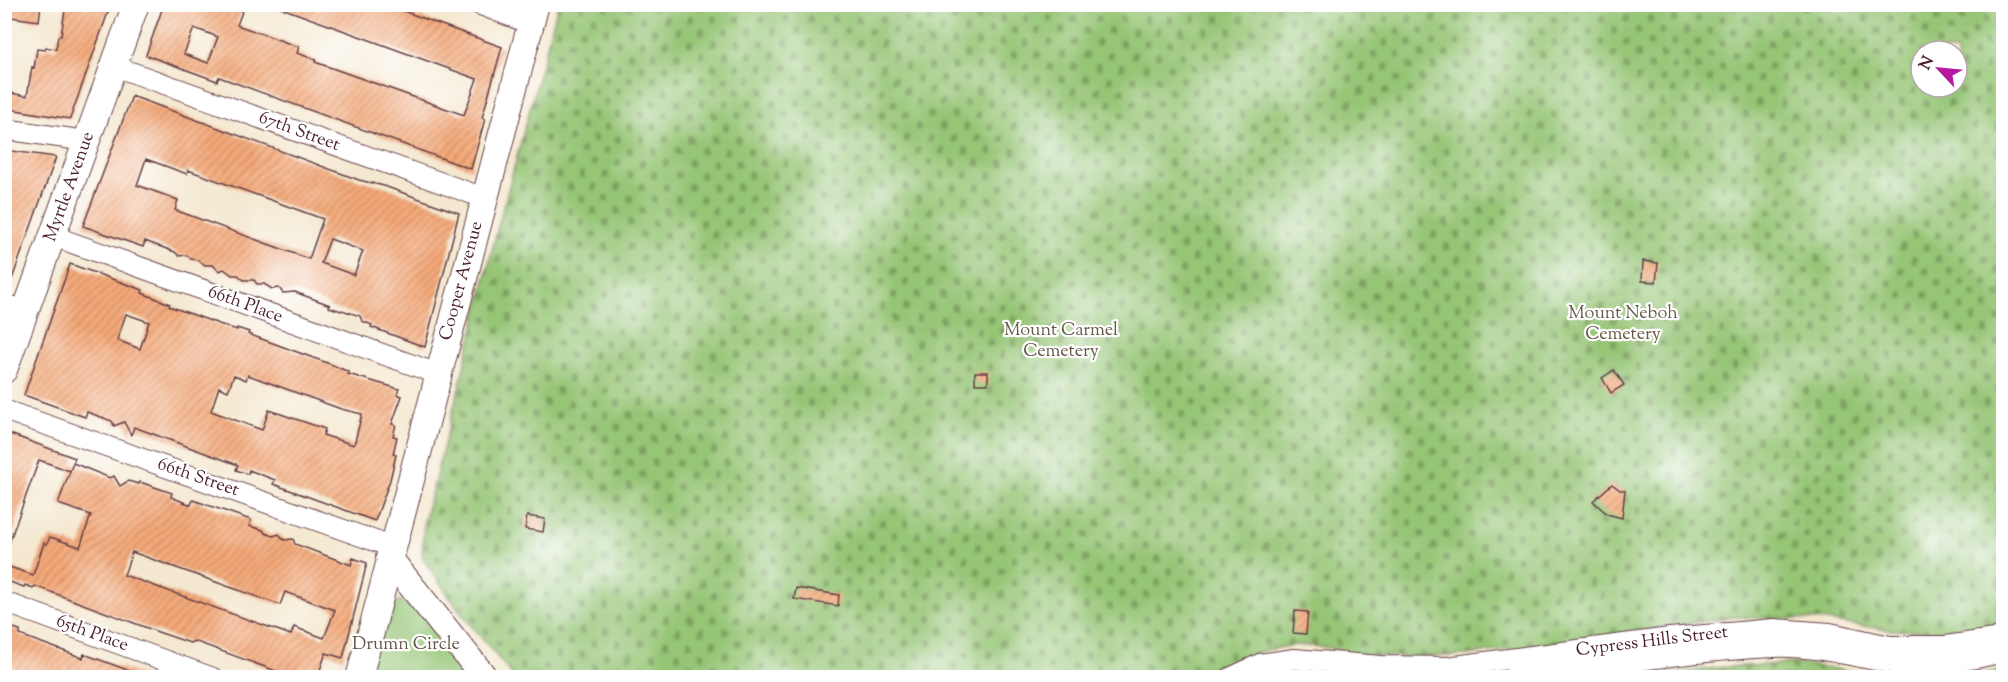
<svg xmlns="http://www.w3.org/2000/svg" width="2008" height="682" font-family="'Sorts Mill Goudy',serif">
  <defs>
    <pattern id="cemetery-stones" width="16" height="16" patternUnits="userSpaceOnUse" patternTransform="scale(1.5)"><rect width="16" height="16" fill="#95c574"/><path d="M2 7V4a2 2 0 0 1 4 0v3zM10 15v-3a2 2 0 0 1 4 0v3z" fill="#7c9f5f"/></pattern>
    <pattern id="building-hatch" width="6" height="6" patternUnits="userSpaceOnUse" patternTransform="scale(1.5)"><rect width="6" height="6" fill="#f5aa7a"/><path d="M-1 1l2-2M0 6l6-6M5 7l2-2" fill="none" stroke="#c88a64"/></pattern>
  </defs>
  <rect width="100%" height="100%" fill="#fff"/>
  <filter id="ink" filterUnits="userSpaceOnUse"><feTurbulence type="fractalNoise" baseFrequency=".0167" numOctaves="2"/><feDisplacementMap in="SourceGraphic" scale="12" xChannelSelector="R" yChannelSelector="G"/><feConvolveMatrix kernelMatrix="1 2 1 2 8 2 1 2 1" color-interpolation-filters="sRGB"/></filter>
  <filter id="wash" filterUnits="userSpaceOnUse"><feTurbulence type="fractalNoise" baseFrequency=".008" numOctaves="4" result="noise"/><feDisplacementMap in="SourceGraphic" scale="24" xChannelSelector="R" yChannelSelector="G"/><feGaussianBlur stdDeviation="1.35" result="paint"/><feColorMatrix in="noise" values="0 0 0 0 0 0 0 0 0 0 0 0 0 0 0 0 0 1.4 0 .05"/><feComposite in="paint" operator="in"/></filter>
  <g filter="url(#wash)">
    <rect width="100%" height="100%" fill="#f4e8d0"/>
    <path fill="url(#cemetery-stones)" stroke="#707250" stroke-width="1.5" fill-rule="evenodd" d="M558,5H2003V619L1987,625L1947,632L1889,630L1820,620L1735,617L1519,648L1467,655L1425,657L1372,656L1324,647L1294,645L1262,651L1204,678H515L460,612L422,557L424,521L460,384L494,242ZM1921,51H1957V87H1921Z
      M1796,663L1882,677H1639L1716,668Z
      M2003,669V677H1960L2000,671Z"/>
    <path fill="#95c574" stroke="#707250" stroke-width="1.5" d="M397,601H404L418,609L474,678H367L380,616Z"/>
    <g id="blocks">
      <path fill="url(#building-hatch)" fill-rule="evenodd" d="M4,4H41L39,21L4,16Z
        M66,4H111L70,119L4,108V92L27,96L32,67L34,68L37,49L45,50L46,47L56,49L58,36H61Z
        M164,4H245L237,25L299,47L297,53L316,60L315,62L464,115L477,79L276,6V4H384L502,47L482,118L485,119L471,169L219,77L217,81L146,55ZM194,28L218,37L208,63L184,54Z
        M132,96L359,180L384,186L459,213L425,347L371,327L372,325L362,321L360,316L342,310L341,311L329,307L330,305L300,294L295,292L283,293L279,288L272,289L264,284H257L254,280H244L238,275H232L224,269L219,271L213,265H205L198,260L191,259L187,255L179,256L175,252L145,241L143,247L83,226ZM146,159L187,174L188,170L323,219L309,259L175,210L178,200L137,185ZM330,239L363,251L354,275L321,263Z
        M4,150L56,157L7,293H4V190L10,165L4,164Z
        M1643,261L1658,263L1656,282L1642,281Z
        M70,264L143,290L142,293L170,304L169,306L219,324L237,330V328L249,332L248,334L330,364L349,372L348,374L399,389L397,394L402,396L392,424L396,425L393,436L397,437L393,454L396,455L390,480L375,521L273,484L275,480L249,470L248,474L236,470L238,465L134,427L131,435L124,422L114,426L112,421L87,412L85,417L24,395ZM126,314L149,322L140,349L117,340ZM234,375L246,380L248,375L341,409L362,414L354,445L323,435L325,429L269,410L262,430L211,411L219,387L228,391Z
        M1614,370L1624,385L1611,393L1602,378Z
        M975,372H988V384H975Z
        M10,434L75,458L70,471L39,460L6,551L4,550V449Z
        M73,463L110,478L114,476L120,486L128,481L139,484L140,482L172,493L171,497L191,505L193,500L251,520L249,526L263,530L265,533L273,536L279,534L284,540L293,539L295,544L351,565L353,558L367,563L343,658L326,653L317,678H295L194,641L190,643L158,632L35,586L33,588L25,585L24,587L4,580V565L33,575L44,543L47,544L50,537L80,547L91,515L58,504ZM132,552L280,605L285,592L335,610L324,638L294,627L291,635L124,575Z
        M1612,484L1620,490H1625L1622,518L1607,514L1593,501Z
        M527,516L545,519L543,532L525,529Z
        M796,588L839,595L838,606L794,599Z
        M1295,611L1308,612L1306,634L1293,633Z
        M4,625L20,630V635L83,658L84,654L144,676V678H4Z"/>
    </g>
  </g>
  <g filter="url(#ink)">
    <use href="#blocks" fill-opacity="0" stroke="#643d44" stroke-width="1.5"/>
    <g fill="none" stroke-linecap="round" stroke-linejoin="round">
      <defs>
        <path id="minor" d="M478,4L531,24
          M114,66L484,198
          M4,129L86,141
          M53,236L438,374
          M4,305L26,309
          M4,410L392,547
          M4,602L213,678
          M1230,678L1260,664L1294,659L1381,666L1447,667L1670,638L1774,629L1830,633L1890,646H1946L1994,639L2004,635
          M1512,678C1599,666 1687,651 1774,647C1819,645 1861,659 1905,665C1925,667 1984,658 2004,651"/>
        <path id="major" d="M4,370L136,4
          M389,558L485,678
          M359,678L536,4"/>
      </defs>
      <use href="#minor" stroke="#643d44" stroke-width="22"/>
      <use href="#major" stroke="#643d44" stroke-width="28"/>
      <use href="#minor" stroke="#fff" stroke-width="20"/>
      <use href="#major" stroke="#fff" stroke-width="26"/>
    </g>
  </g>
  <g text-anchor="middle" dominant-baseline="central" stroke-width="4.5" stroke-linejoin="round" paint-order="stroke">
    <g font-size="18" fill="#4a1f2b" stroke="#fff">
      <text transform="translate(299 132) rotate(20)">67th Street</text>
      <text transform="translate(70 187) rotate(-70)">Myrtle Avenue</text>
      <text transform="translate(462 281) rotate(-75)">Cooper Avenue</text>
      <text transform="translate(245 305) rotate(20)">66th Place</text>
      <text transform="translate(198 478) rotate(19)">66th Street</text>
      <text transform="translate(92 634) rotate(20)">65th Place</text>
      <text transform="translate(1652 642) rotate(-7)">Cypress Hills Street</text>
    </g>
    <g font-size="18" fill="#645945" stroke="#fff">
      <text x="1623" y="314">Mount Neboh<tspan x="1623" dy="21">Cemetery</tspan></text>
      <text x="1061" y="331">Mount Carmel<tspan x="1061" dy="21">Cemetery</tspan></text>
      <text x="406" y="645">Drumn Circle</text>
    </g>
  </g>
  <rect width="2008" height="682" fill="none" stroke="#fff" stroke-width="24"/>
  <g transform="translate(1939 69) rotate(296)"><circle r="28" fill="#ffffff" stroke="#b7a5aa" stroke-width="1.5"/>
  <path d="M0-4.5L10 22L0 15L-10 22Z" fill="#b5179e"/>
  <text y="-9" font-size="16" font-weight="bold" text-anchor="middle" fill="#4a1f2b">N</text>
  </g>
</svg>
